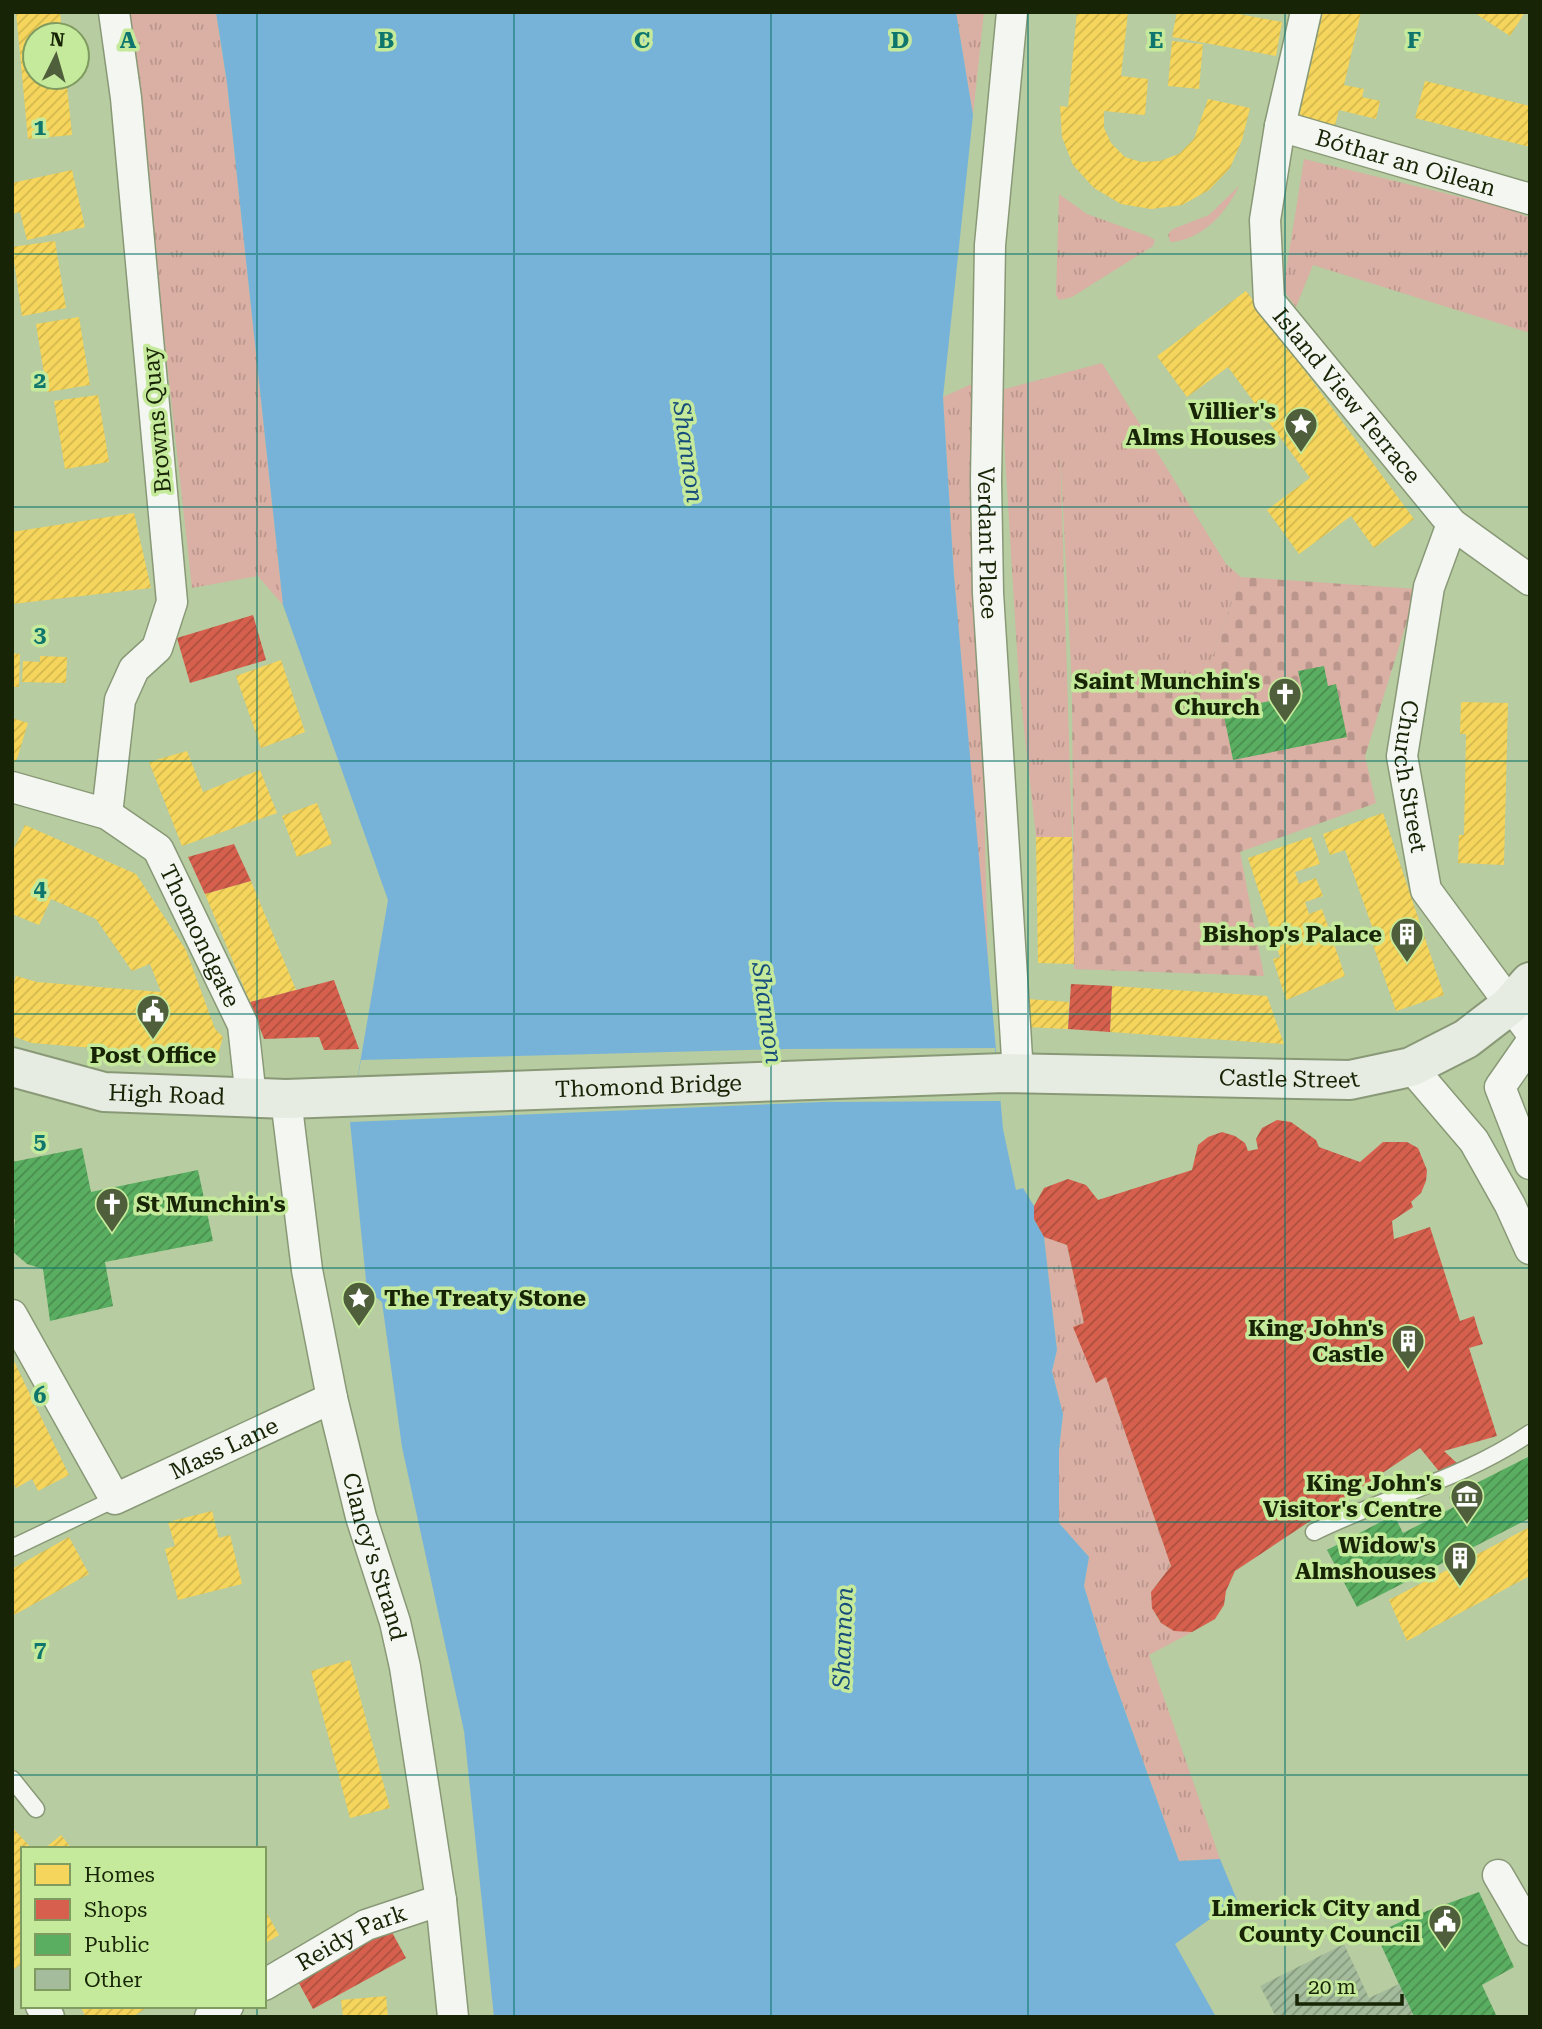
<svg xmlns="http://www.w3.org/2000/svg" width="1542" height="2029" font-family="'Roboto Serif',serif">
  <defs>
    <pattern id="grass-tufts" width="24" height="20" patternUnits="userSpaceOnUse" patternTransform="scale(1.75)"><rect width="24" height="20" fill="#daafa4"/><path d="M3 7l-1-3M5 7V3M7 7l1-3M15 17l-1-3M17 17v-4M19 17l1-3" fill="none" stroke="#ba968c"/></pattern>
    <pattern id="cemetery-stones" width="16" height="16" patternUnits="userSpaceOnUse" patternTransform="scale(1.75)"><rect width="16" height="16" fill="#daafa4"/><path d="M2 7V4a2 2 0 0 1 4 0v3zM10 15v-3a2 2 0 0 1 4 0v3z" fill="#ba968c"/></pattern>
    <pattern id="homes-hatch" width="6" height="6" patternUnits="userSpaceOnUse" patternTransform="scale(1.75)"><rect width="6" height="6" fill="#f6d55c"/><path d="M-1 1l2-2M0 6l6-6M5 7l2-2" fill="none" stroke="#d2b74e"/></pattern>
    <pattern id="shops-hatch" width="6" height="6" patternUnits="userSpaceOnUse" patternTransform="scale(1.75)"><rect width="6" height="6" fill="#d6604d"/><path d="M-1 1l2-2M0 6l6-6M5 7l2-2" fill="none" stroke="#ad4f3e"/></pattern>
    <pattern id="public-hatch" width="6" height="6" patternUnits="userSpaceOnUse" patternTransform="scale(1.75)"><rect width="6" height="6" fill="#5aae61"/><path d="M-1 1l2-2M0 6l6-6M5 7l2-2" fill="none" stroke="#498d4e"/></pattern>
    <pattern id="building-hatch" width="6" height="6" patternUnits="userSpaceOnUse" patternTransform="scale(1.75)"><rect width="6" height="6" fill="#a4bb9c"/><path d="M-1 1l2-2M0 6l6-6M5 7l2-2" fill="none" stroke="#85987d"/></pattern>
  </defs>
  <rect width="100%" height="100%" fill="#b7cca0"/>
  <path fill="url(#grass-tufts)" d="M128,12H216L227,83L283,605L258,576L192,588Z
    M956,12H984L973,115Z
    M1304,159L1510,209L1530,218V333L1313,265L1296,307L1283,290Z
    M1239,186C1227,212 1201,241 1170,242L1168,234L1173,229L1209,215Z
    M1059,194L1087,214L1148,236L1155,240L1153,246L1072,297L1059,300L1056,295Z
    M1102,363L1226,564L1241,577L1206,675L1072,687L1060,449L1072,837H1036L1019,683L1001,390Z
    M974,383L988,966L954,576L943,397Z
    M1044,1237L1067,1245L1084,1323L1073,1327L1106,1377L1171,1566L1151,1592C1152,1621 1163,1631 1192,1632L1149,1655L1220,1859L1179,1861L1107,1661L1084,1586L1089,1557L1059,1523V1450L1063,1414L1052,1371L1057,1350Z"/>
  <path fill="url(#cemetery-stones)" d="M1241,577L1417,589L1365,756L1376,803L1240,852L1264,976L1074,969L1072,687L1206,675Z"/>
  <path fill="#77b3d9" d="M216,12H956L973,115L943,397L954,576L1003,1129L1016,1190L1023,1188L1034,1206V1219L1044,1237L1057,1350L1052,1371L1063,1414L1059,1450V1523L1089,1557L1084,1586L1107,1661L1179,1861L1220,1859L1237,1900L1175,1944L1216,2017H494L464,1731L402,1447L382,1302L367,1290L350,1122L388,900L283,605L227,83Z"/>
  <path fill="#b7cca0" d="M995,1048L1001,1101L822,1102L350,1122L361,1060L787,1049Z"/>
  <path fill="url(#homes-hatch)" d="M16,12H60L62,35H35V77H66L72,135L28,139Z
    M1077,12H1128L1121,76L1148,79L1145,115L1104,111V128L1111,143L1125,157L1141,162L1160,161L1179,154L1194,139L1208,99L1250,108L1242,140L1230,168L1209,190L1182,205L1151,209L1121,204L1094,188L1073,165L1062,137L1060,106L1068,107Z
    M1177,12H1228L1282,22L1276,56L1172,37Z
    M1323,12H1361L1344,85L1364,89L1362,97L1380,101L1376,119L1339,110L1333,133L1297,124Z
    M1473,12H1525L1510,36Z
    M1172,41L1203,44L1199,89L1168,86Z
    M1425,81L1530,106V147L1415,118Z
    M72,170L85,227L27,240L20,212L12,214V183Z
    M55,241L66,308L22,316L12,247Z
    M1246,291L1414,519L1374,548L1351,516L1299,554L1267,510L1310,478L1228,367L1187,397L1157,356Z
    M79,317L90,385L47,392L36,324Z
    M98,395L109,462L65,469L54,401Z
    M134,513L151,588L12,604V532Z
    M12,653L20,654L19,687H12Z
    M40,656L67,657L66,683L22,682L23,661L40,662Z
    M281,660L305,732L261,748L236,676Z
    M1461,702L1508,703L1504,865L1458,863L1459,835H1464L1466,734H1460Z
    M12,718L28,723L16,762L12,761Z
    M187,751L203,792L260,770L277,813L182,846L149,762Z
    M317,803L332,844L297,857L282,816Z
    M1383,813L1444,995L1396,1011L1369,933L1374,932L1345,850L1330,855L1323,834Z
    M25,825L136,874L186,950L215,1029L223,1037L218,1054L207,1057L32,1043L12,1036V989L16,976L37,982L161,992L150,964L132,971L96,919L51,899L39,925L12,914V853Z
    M1036,837H1072L1074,964L1038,963Z
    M1311,837L1320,864L1295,872L1299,884L1316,878L1323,896L1305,902L1309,914L1322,909L1345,976L1286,1000L1273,959L1280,957L1248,858Z
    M251,881L296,990L250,1002L205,894Z
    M1112,986L1267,996L1284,1044L1110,1032Z
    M1027,999L1069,1002L1068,1029L1026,1027Z
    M12,1357L69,1475L38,1491L32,1479L16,1488L12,1481Z
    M212,1511L219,1538L230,1535L242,1584L178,1600L165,1549L175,1546L168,1522Z
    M1530,1527V1576L1407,1641L1389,1600Z
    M69,1537L89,1574L12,1616V1569Z
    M350,1660L390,1808L350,1818L311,1671Z
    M12,1827L32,1849H23V1962L12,1971Z
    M61,1835L72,1849H44Z
    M264,1908L279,1935L264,1944Z
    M386,1996L388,2017H343L341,2000Z
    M80,2006H150L132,2017H86Z"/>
  <path fill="url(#shops-hatch)" d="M253,615L266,660L190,683L177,638Z
    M234,844L251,881L205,894L188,857Z
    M334,980L359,1049L324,1050L319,1037L264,1039L250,1002Z
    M1071,984L1112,986L1110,1032L1068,1029Z
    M1277,1120L1291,1122L1316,1140L1319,1147L1360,1162L1383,1142H1407L1418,1148L1427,1170L1426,1181L1421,1193L1411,1202L1413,1207L1392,1221L1394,1239L1430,1227L1460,1321L1474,1316L1479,1333L1483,1344L1469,1348L1497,1436L1444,1451L1460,1466L1442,1475L1420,1448L1235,1571L1226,1591L1224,1605L1215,1619L1192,1632L1174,1631L1161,1623L1152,1608L1151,1592L1171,1566L1106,1377L1096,1383L1073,1327L1084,1323L1067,1245L1044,1237L1034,1219V1206L1044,1188L1068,1179L1086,1185L1098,1200L1192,1170L1198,1145L1208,1137L1222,1132L1235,1136L1245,1143L1248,1151L1258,1149L1256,1139L1262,1128Z
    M388,1925L406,1958L313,2009L295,1976Z"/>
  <path fill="url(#public-hatch)" d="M1324,666L1328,686L1336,684L1347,737L1233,760L1223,711L1303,694L1298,671Z
    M82,1148L91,1192L198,1170L213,1241L105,1262L113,1306L50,1321L43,1269L27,1264L12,1251L15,1219H12V1162Z
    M1530,1456V1518L1357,1607L1327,1550L1394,1515L1403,1533L1454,1507L1449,1497Z
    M1479,1892L1514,1967L1482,1985L1497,2017H1414L1376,1934L1408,1918Z"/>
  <path fill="url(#building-hatch)" d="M1344,1944L1369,1998L1399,1984L1414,2017H1276L1260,1986Z"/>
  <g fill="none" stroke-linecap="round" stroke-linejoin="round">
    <defs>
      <path id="lane" d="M1314,1532C1387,1496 1461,1480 1530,1433
        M12,1548L115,1499
        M12,1779L36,1809"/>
      <g id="street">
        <path id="s1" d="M1012,12L990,245L986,481L988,593L1018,1074"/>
        <path id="s2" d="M1306,12L1280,126L1265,220L1269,301L1452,524L1530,580"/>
        <path id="s3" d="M1280,126L1530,199"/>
        <path id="s4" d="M1452,524L1429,587L1402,756L1426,890L1530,1031"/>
        <path id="s5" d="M12,787L107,814L158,849L243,1025L251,1098"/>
        <path d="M107,814L120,700L134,669L157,648L172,602L126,98L114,12"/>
        <path d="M1530,1044L1500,1087L1530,1164"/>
        <path d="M1411,1067L1474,1141L1510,1205L1530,1249"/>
        <path id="s6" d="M286,1099L307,1270L332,1398L361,1517L395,1622L405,1667L441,1900L453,2017"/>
        <path id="s7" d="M12,1315L115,1499L332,1398"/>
        <path d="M1498,1875L1530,1930"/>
        <path id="s8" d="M264,1985L366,1925L441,1900"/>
        <path d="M41,2006L49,2017"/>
        <path d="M210,2017L228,2006"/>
      </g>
      <g id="secondary">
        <path id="s9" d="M12,1067L104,1092L286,1099L1004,1073L1350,1080L1411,1067L1466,1039L1509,1006L1530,982"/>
      </g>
    </defs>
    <use href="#lane" stroke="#899977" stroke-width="19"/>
    <use href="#street" stroke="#899977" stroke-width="33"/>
    <use href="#secondary" stroke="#899977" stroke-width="42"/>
    <use href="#lane" stroke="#f4f7f1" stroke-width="16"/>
    <use href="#street" stroke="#f4f7f1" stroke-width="30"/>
    <use href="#secondary" stroke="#e7ece2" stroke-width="38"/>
  </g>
  <path fill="none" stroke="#0f766e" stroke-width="2" stroke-opacity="0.55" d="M257,12V1849M514,12V2017M771,12V2017M1028,12V2017M1285,12V2017M12,254H1530M12,507H1530M12,761H1530M12,1014H1530M12,1268H1530M12,1522H1530M12,1775H1530M257,2006V2017"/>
  <defs>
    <symbol id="sight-pin" viewBox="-11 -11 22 30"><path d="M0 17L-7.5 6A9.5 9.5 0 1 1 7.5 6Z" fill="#4f5f3b" stroke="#c5ea9b"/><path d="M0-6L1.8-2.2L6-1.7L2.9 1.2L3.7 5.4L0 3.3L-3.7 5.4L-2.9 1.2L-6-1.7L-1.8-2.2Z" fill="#fff"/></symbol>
    <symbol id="church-pin" viewBox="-11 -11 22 30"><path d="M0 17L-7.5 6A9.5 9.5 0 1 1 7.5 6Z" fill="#4f5f3b" stroke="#c5ea9b"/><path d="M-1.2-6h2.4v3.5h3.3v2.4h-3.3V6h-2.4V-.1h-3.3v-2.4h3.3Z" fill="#fff"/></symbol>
    <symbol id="building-pin" viewBox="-11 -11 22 30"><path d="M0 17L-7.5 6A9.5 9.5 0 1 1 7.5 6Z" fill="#4f5f3b" stroke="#c5ea9b"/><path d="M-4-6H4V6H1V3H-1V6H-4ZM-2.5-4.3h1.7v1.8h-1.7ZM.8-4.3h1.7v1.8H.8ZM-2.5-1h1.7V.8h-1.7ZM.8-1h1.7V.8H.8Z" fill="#fff"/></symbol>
    <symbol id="civic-pin" viewBox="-11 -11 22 30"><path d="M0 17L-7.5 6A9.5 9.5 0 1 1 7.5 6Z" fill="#4f5f3b" stroke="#c5ea9b"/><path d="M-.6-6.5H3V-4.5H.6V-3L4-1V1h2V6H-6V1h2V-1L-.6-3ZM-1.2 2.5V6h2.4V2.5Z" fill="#fff"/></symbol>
    <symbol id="museum-pin" viewBox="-11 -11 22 30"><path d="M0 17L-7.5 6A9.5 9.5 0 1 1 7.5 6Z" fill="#4f5f3b" stroke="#c5ea9b"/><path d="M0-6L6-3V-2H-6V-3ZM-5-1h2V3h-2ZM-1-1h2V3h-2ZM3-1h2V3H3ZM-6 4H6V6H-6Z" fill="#fff"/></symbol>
  </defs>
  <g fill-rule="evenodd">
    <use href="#sight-pin" x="1282" y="405" width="38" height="52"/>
    <use href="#church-pin" x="1266" y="675" width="38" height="52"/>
    <use href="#building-pin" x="1388" y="915" width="38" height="52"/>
    <use href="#civic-pin" x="134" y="992" width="38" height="52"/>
    <use href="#church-pin" x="93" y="1185" width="38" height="52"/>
    <use href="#sight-pin" x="340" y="1279" width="38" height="52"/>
    <use href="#building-pin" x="1389" y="1322" width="38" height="52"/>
    <use href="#museum-pin" x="1448" y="1477" width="38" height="52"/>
    <use href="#building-pin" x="1441" y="1539" width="38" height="52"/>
    <use href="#civic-pin" x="1426" y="1902" width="38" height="52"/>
  </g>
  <g text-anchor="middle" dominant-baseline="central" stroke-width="7" stroke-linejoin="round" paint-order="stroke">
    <g font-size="23" fill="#172405" stroke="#c5ea9b">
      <text stroke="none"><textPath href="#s3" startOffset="131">Bóthar an Oilean</textPath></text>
      <text stroke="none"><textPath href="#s2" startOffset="416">Island View Terrace</textPath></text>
      <text transform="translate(157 420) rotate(-95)">Browns Quay</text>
      <text stroke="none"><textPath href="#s1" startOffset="532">Verdant Place</textPath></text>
      <text stroke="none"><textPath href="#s4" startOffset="259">Church Street</textPath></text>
      <text stroke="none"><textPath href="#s5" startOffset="257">Thomondgate</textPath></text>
      <text stroke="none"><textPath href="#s9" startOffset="1281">Castle Street</textPath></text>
      <text stroke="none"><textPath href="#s9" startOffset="640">Thomond Bridge</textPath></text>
      <text stroke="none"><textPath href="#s9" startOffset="158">High Road</textPath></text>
      <text stroke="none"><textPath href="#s7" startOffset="331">Mass Lane</textPath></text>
      <text stroke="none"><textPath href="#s6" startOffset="467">Clancy's Strand</textPath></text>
      <text stroke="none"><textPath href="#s8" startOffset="100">Reidy Park</textPath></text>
    </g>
    <g font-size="23" font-weight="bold" fill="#172405" stroke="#c5ea9b" text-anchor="end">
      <text x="1276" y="411">Villier's<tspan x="1276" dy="26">Alms Houses</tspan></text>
      <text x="1260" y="681">Saint Munchin's<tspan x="1260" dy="26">Church</tspan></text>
      <text x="1382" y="934">Bishop's Palace</text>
      <text x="153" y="1055" text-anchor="middle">Post Office</text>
      <text x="136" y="1204" text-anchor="start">St Munchin's</text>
      <text x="384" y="1298" text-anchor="start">The Treaty Stone</text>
      <text x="1384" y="1328">King John's<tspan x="1384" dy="26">Castle</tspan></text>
      <text x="1442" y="1483">King John's<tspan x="1442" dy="26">Visitor's Centre</tspan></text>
      <text x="1436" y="1545">Widow's<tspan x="1436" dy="26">Almshouses</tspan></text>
      <text x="1420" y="1908">Limerick City and<tspan x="1420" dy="26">County Council</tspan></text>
    </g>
    <g font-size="24" font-style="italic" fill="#164d7c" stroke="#c5ea9b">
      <text transform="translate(688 452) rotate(82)">Shannon</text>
      <text transform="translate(767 1013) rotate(82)">Shannon</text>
      <text transform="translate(843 1638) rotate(-88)">Shannon</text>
    </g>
  </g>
  <g font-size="23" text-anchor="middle" font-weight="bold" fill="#0f766e" stroke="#c5ea9b" stroke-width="7" stroke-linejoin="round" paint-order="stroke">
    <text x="128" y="48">A</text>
    <text x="386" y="48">B</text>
    <text x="642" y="48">C</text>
    <text x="900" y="48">D</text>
    <text x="1156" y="48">E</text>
    <text x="1414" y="48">F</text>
    <text x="40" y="135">1</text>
    <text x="40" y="388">2</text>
    <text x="40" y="642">3</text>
    <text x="40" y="896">4</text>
    <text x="40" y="1149">5</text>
    <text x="40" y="1403">6</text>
    <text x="40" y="1657">7</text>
  </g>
  <rect width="1542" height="2029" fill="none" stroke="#172405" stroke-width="28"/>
  <rect x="21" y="1847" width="245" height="161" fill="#c5ea9b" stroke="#7f9b5f" stroke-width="2"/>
  <rect x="35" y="1864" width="35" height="21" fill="#f6d55c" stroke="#7f9b5f" stroke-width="2"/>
  <text x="84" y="1882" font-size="21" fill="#172405">Homes</text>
  <rect x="35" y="1899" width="35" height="21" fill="#d6604d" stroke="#7f9b5f" stroke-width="2"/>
  <text x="84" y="1917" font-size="21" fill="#172405">Shops</text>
  <rect x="35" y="1934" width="35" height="21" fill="#5aae61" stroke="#7f9b5f" stroke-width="2"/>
  <text x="84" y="1952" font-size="21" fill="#172405">Public</text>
  <rect x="35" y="1969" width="35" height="21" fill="#a4bb9c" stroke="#7f9b5f" stroke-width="2"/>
  <text x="84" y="1987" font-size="21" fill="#172405">Other</text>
  <g transform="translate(56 56) rotate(5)"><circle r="33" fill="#c5ea9b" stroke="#7f9b5f" stroke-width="2"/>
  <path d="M0-5L12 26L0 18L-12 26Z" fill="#4f5f3b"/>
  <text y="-10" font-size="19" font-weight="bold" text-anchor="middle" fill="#172405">N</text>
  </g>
  <path d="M1297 1994v10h105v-10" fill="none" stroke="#172405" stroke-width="3.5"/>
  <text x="1308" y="1994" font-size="21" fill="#172405" stroke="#c5ea9b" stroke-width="5" paint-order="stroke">20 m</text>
</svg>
